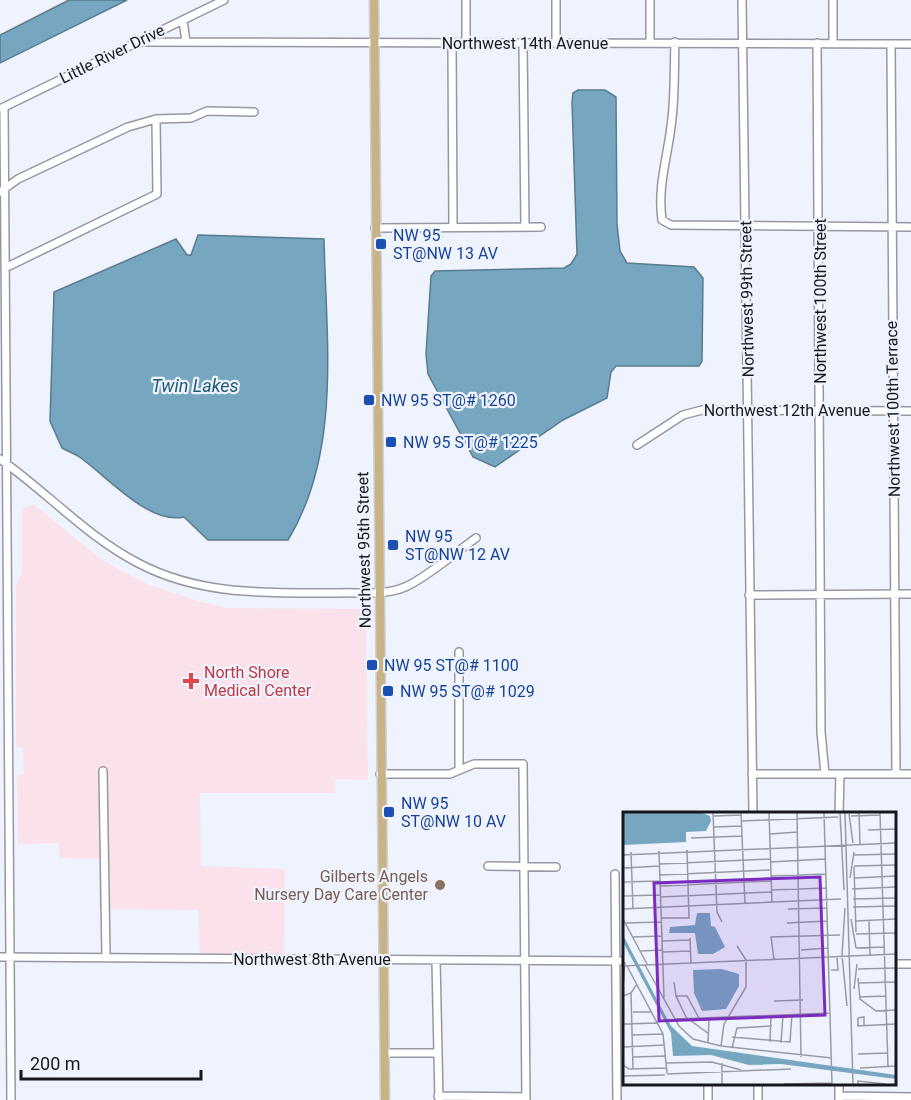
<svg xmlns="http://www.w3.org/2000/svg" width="911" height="1100" font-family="Roboto,sans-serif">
  <rect width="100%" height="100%" fill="#eff3fe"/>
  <path fill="#fbe1e9" d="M33,504L101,559L120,570L147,584L201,602L228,608L359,609L366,615L368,780L335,779V793H200L201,866L285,869L284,954L200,953L198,910L99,909V859L59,858V843L18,844L17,775L24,774L23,747H16V585L22,573V509Z"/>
  <path fill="#76a6c0" stroke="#5a7b8f" stroke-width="1.5" d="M69,0H127L0,63V35Z
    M578,90H605L616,97L617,224L620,251L627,263L694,267L703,278L702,361L699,366H616L611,372L607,398L563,420L495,467L473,457L428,374L426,354L431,276L435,271L564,268L571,264L577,254L572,102L573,93Z
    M198,235L324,239C326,339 342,451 288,540H208L184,517C148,525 106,475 78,456C73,453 67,451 62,448L50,421L54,292L176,239L187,255H191Z"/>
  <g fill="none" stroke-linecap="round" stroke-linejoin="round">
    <defs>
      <path id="minor" d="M466,0V43
        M742,0L753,814
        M183,20L186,42
        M139,42L911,44
        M675,42C674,67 675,93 672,118C669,153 657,184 662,220L671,225L911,227
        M452,43L453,226
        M523,43L525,227
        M556,43V0
        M650,43V0
        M817,43L821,732L825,774
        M833,43V0
        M891,44L896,774
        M4,107L11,1100
        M2,108L224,0
        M0,192L18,179L128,127L156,119L191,118L207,111L254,112
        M375,228L541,227
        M5,268L157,194L156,119
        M637,445L683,415L702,410L911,411
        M0,459C47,492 86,536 138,563C200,596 269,593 338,593C359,592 385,596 405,587C423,580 459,550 476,538
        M749,595L911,594
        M459,652V770
        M103,771L106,958
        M380,774H450L474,764H523L526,1100
        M752,774H911
        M839,814L840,774
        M488,866L556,867
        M615,874L617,1100
        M0,957L624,961
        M436,960L439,1100
        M894,964H911
        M384,1053H438
        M758,1084V1100
        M438,1096L526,1097
        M839,1096L911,1097
        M708,1100V1084
        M839,1100V1084"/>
      <path id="major" d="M374,0L385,1100"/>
    </defs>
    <use href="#minor" stroke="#9598a3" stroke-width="10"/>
    <use href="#major" stroke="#d1d1d2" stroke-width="11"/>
    <use href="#minor" stroke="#fff" stroke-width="7"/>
    <use href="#major" stroke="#c8b387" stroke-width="8"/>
  </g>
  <g fill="#1a4fb4" stroke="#eff3fe" stroke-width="2">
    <rect x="375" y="238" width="12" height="12" rx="3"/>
    <rect x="363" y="394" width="12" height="12" rx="3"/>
    <rect x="385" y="436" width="12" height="12" rx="3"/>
    <rect x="387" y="539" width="12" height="12" rx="3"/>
    <rect x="366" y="659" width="12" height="12" rx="3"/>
    <rect x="382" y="685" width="12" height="12" rx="3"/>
    <rect x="383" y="806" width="12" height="12" rx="3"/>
  </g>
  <path fill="#e0444e" stroke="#eff3fe" stroke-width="2" d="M188 672h6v6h6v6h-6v6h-6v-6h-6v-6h6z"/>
  <circle fill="#8d6e63" stroke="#eff3fe" stroke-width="2" cx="440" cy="885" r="6"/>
  <g text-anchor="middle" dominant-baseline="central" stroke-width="4.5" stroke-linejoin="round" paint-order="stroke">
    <g font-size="16" fill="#17181c" stroke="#eff3fe">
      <text x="525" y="43">Northwest 14th Avenue</text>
      <text transform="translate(112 54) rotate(-26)">Little River Drive</text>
      <text transform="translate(747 299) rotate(-91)">Northwest 99th Street</text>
      <text transform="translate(820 301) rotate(-90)">Northwest 100th Street</text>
      <text transform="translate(893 409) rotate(-91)">Northwest 100th Terrace</text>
      <text x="787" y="410">Northwest 12th Avenue</text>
      <text transform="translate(364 550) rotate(-91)">Northwest 95th Street</text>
      <text x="312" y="959">Northwest 8th Avenue</text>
    </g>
    <g font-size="16" fill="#164399" stroke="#eff3fe" text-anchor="start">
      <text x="393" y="235">NW 95<tspan x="393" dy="18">ST@NW 13 AV</tspan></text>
      <text x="381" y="400">NW 95 ST@# 1260</text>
      <text x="403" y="442">NW 95 ST@# 1225</text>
      <text x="405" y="536">NW 95<tspan x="405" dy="18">ST@NW 12 AV</tspan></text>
      <text x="384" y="665">NW 95 ST@# 1100</text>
      <text x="400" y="691">NW 95 ST@# 1029</text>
      <text x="401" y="803">NW 95<tspan x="401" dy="18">ST@NW 10 AV</tspan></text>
    </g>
    <g font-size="16" fill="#be3a42" stroke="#eff3fe" text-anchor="start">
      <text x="204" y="672">North Shore<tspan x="204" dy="18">Medical Center</tspan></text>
    </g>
    <g font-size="16" fill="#785e54" stroke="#eff3fe" text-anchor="end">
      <text x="428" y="876">Gilberts Angels<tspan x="428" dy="18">Nursery Day Care Center</tspan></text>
    </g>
    <g font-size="18" font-style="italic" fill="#1e5976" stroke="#eff3fe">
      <text x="195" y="385">Twin Lakes</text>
    </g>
  </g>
  <g transform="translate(623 812)">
    <rect width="273" height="273" fill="#eff3fe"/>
    <path d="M0,1H79L87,4L88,9L83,19L63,20V30L0,33ZM74,101H87L88,114L92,115L102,135L90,142H75L72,121H46L47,115L72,113ZM0,123L48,214L69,234L273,263V267L158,252L126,253L88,243L50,244L48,221L0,130ZM99,157L116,162V174L103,197L79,199L71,181L70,158Z" fill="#76a6c0"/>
    <path fill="none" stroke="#999ba4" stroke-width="1.5" d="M90,1L94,100L99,110M118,1L122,92M146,1L149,91M174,1L178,245M201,1L209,272M217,1L221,78M222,1L230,272M236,1L237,32M257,1L265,255M226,2L230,31M91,4L118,3M228,4L257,3M119,9L215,5M91,15L119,14M245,18L273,17M147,22L175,20M68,26L119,24M36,39L41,186M8,40L10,97M0,43L273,31M231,43L273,42M147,50L202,47M37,52L147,47M231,54L273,53M231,55L233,120M0,56L37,54M37,63L147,58M148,64L203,62M227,66L231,40M232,66L273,64M0,70L37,69M37,74L148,69M229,77L273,75M148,78L203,76M0,84L37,83M38,85L148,80M230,87L273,86M230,95L273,94M222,96L219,143L224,194M0,97L218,87M165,97L204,96M38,106H66L64,38M0,107L24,152M228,107L233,136M233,109L273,107M246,109L247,143M2,111L39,110M164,111L204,109M233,122L273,121M9,125L39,124M67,126L68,151M39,129L67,128M233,136L261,135M178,138L205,136M17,139L40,138M40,140L67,139M151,147L148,125L217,123M22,153L56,214L70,227L98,234L209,246M0,154L273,142M4,154L40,222L44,261M235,157L273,156M208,158H215L214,145M235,166L237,187L253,199L273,198M51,170L53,184L63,205L86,222M235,171L273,170M0,175L2,150M231,177L234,152M8,181L10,257M0,184L8,181L14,172M53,184H64L76,206M236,185L263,184M151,189L180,188M10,200H29M52,207L207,201M0,212L35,211M234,214L273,212M235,214V206L241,205V214M9,223L40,222M109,225L167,230L169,202M147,230L148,203M158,231L160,203M85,232L86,206M98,234L101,212L123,175V148L114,134M0,235L42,233M109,236L114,216L149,214M235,242L265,241M10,245L43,244M43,251L89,250L118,258M99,251V272M0,253L6,257L43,256M237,256L273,254M44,262L168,257M0,264L42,263M161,272L209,271M235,272V269L262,272"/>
    <path fill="#7b2cbf" fill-opacity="0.15" stroke="#7b2cbf" stroke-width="3" d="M197,65L202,203L36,209L31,71Z"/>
    <rect width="273" height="273" fill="none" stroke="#17181c" stroke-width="3"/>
  </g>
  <path d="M21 1070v9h180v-9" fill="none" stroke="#17181c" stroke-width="3"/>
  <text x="30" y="1070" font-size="18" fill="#17181c" stroke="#eff3fe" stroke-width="4.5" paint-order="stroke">200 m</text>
</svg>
